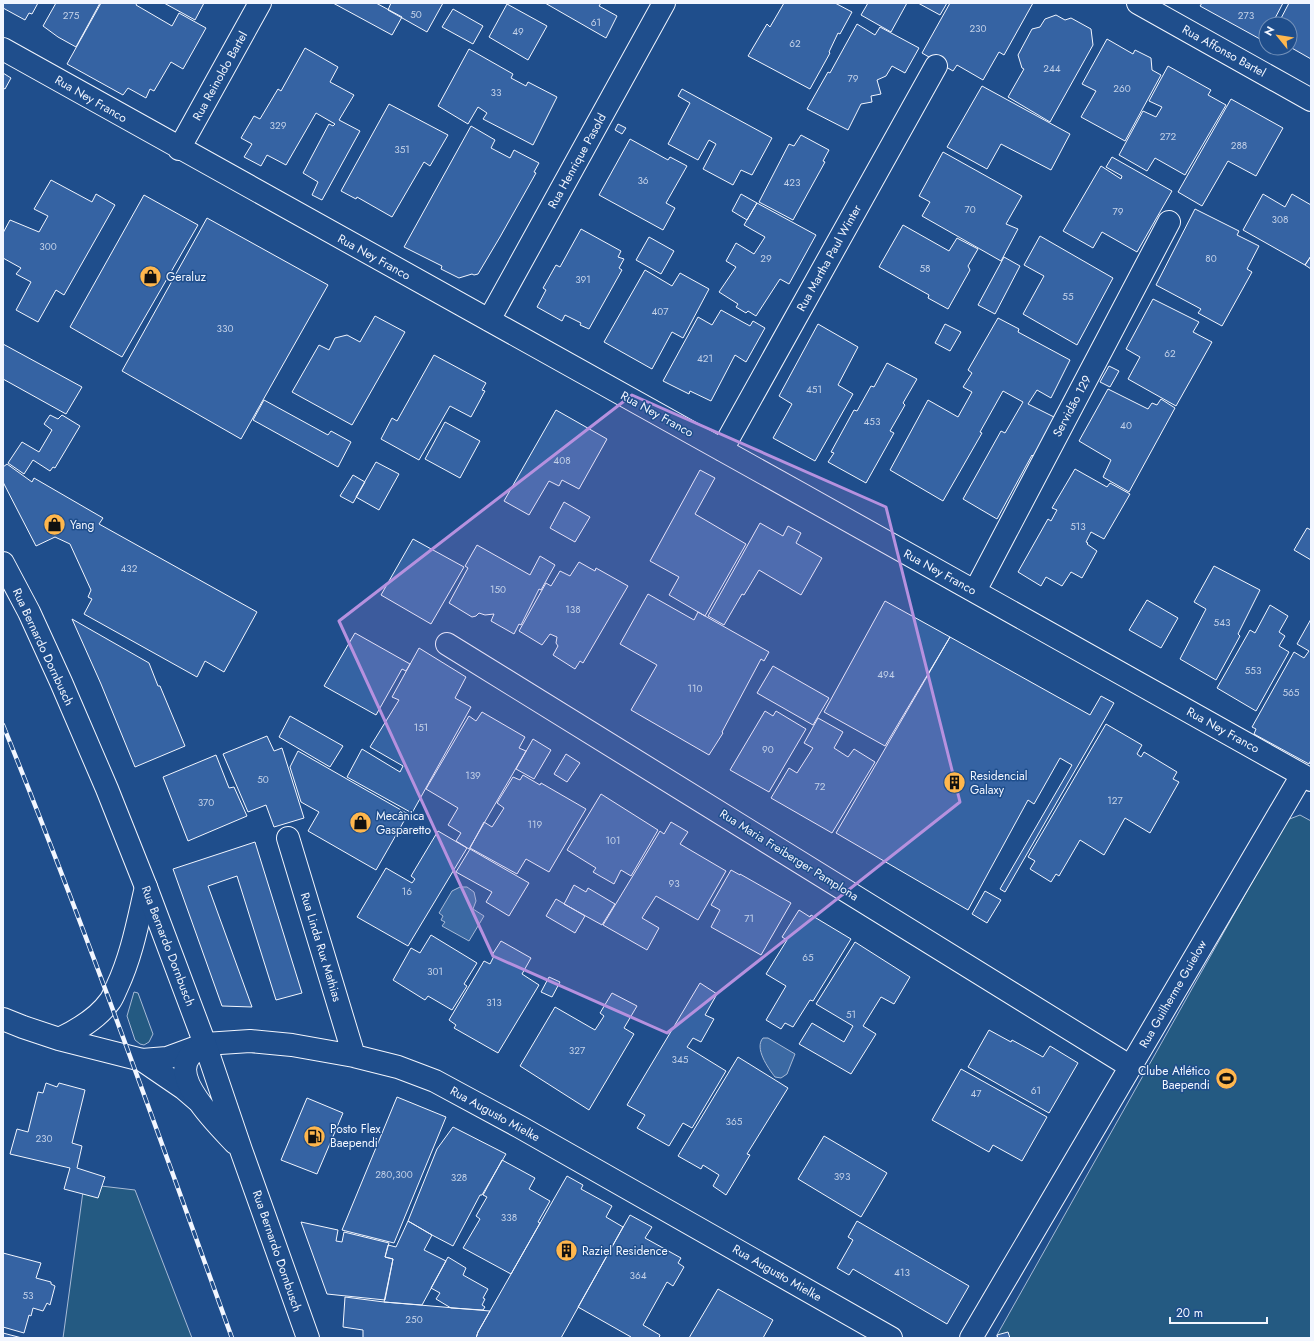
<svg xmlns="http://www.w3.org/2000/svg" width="1314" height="1341" font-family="Jost,sans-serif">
  <rect width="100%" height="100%" fill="#1f4e8c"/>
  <path fill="#245a82" stroke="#a8bbd7" d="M1300,815L1311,821V1338H997V1335L1287,820Z
    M134,992L138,993L153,1034L149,1042L144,1045L140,1044L135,1040L127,1016Z
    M84,1184L135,1190L192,1338H63Z"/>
  <path fill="#3b69a3" stroke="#a8bbd7" d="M460,887H467L474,892L476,901L473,909L484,916L469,941L442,926L445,922L441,920L443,916L439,913L452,891Z
    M763,1038H768L795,1054L787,1074L781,1078L775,1077C768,1068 754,1048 763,1038Z"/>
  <path fill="#3563a3" stroke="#f2f6ff" d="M3,3H38L32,14L29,13L25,20L3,8Z
    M56,3H100L76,47L58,37L43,26Z
    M101,3H137L136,5L172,26L179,13L206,28L183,69L171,62L154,91L150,89L146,98L128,88L123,95L67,64Z
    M164,3H204L195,20Z
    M333,3H376L402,17L392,35Z
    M391,3H443L427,32L388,10Z
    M545,3H601L599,6L617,16L606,38Z
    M784,3H835L852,12L840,34L838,33L829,52L830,53L810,89L748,56L767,24L770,27Z
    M868,3H907L891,32L861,15Z
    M918,3H947L940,15Z
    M950,3H1033L1004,55L999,52L983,80L957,65L953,71L922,53Z
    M1202,3H1283L1272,24H1266V35L1265,36L1262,34L1260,39L1200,6Z
    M1289,3H1311V59L1290,47V24H1278Z
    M507,4L547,26L528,60L489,37Z
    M453,9L483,26L473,44L442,27Z
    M1056,15L1065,20L1071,18L1091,29L1093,45L1050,122L1008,97L1024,69L1022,68L1018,55L1032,29L1040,27L1045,19Z
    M857,24L875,35L880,27L919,48L905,73L892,66L886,76L877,80L881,94L871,96L872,102L861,104L848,130L807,109L828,72L830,73Z
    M1107,39L1133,54L1135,50L1151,58L1152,70L1161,75L1125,141L1081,117L1096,91L1082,84Z
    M305,48L338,67L330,82L354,95L339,120L360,131L322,200L312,195L318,182L303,173L329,124L333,126L335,124L316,113L286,165L267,155L261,166L244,157L252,144L241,138L254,116L260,119L278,89L281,91Z
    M469,49L513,74L511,78L526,86L528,82L557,97L533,145L483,119L487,113L478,107L468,124L438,106Z
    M1168,66L1211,90L1208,95L1226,105L1185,175L1155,158L1147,171L1119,155L1143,111L1156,117L1162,107L1149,101Z
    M3,73L11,78L5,89L3,88Z
    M982,86L1070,134L1051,170L1001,144L987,169L947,147Z
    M682,89L772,138L752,175L741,170L733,185L703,169L716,144L709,140L698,160L668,144L690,103L678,96Z
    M1231,99L1283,128L1256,176L1228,161L1202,206L1178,192Z
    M389,104L448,135L430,166L424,162L392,217L357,197L356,199L341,191Z
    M618,124L626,128L622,134L615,130Z
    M471,126L495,140L491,148L510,158L514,150L539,163L534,172L536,173L500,237L478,274L474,275L472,274L459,278L441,269L442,266L404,247Z
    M801,135L829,150L823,161L825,162L793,220L759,202L789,144L794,146Z
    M630,139L668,160L670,157L687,166L666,203L675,208L663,230L599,195Z
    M943,152L1022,196L1006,224L1018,229L1001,261L922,216L930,202L919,196Z
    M1112,157L1172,191L1137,252L1102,232L1093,248L1063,231L1101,166L1121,179L1122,176L1106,167Z
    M51,180L92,202L96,194L115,205L64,295L56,290L38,322L16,310L31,282L16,274L21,268L3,258V233L10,220L39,232L48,216L34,209Z
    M741,194L757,203L747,220L732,211Z
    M1263,194L1285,207L1292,194L1311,205V256L1305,265L1243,230Z
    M144,195L198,225L122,357L70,327Z
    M757,203L816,235L789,284L780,279L756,316L748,311L746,313L736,307L738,304L719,292L736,267L726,261L736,243L754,254L765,237L744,225Z
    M1195,209L1239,231L1237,235L1259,246L1247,269L1252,272L1222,326L1198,313L1201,309L1156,285Z
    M207,218L328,285L241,439L122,371Z
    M903,225L949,251L957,238L978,249L968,266L970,270L948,309L928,298L929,295L879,267Z
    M581,229L621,251L618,257L624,259L619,268L622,270L589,329L580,325L581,323L565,315L562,321L537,307L546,290L543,288L556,265L560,267Z
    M1040,236L1113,278L1077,345L1023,314L1044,276L1024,265Z
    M649,237L674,251L661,274L636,260Z
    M1311,256V269L1305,265Z
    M1004,257L1020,266L995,314L978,305Z
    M645,270L672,286L680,273L709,289L683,338L672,332L652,369L604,342Z
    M1153,299L1199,322L1193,332L1212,342L1176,406L1128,379L1140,357L1126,349Z
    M721,310L750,326L753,321L765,328L746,362L735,355L711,401L690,391L689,394L663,381L698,317L712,325Z
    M375,316L405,332L352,425L292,392L319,345L329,350L335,338L347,335L360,342Z
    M998,318L1019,329L1018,332L1070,360L1051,398L1037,390L1028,404L1056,418L1034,457L1032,455L997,519L963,499L1001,431L1005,433L1023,402L1003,391L980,432L982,433L943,501L890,470L928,400L958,417L972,392L963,387L972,373L968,370Z
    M818,324L858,347L838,385L853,394L815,461L773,438L792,404L779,396Z
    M945,324L961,332L950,351L935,343Z
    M3,344L82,387L66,414L3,379Z
    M434,355L486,383L482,390L485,391L471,417L450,406L419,460L381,439L392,418L397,421Z
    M887,363L917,379L903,403L905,405L890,431L894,433L866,483L828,462L834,453L831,452L854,410L857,411L871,386L874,387Z
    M1109,366L1119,371L1110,387L1100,382Z
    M1108,389L1148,409L1152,403L1157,405L1161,399L1175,408L1129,492L1103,477L1111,460L1079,441Z
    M264,400L328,435L331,431L351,442L338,467L253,420Z
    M556,410L607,439L579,489L562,480L559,486L549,481L529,515L504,501Z
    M50,415L58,419L62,415L80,426L55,468L53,467L50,471L33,460L24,474L8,463L22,442L39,452L52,430L44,424Z
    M445,422L480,441L460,478L425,459Z
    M376,462L399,474L379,510L356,497Z
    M7,464L32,482L34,478L103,518L99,524L257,612L224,672L205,661L197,677L84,614L92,599L88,597L91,590L70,544L55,537L36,546L3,482V467Z
    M1075,469L1107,487L1110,483L1130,494L1104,539L1091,532L1086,542L1088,543L1087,544L1097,551L1082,578L1071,572L1062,586L1046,577L1041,586L1018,572L1048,519L1051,521L1057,510L1052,508Z
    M700,470L715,478L695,514L746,544L705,616L669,595L679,577L650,561Z
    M353,475L365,482L353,503L340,496Z
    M564,502L590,517L575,542L550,528Z
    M760,523L783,536L788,526L801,533L796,543L822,558L801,595L759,570L744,595L742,594L724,625L708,616Z
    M1307,528L1311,530V560L1294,550Z
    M413,539L464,567L431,624L381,595Z
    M477,545L530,575L540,556L555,565L541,590L539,589L521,625L519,624L514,634L491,621L494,614L485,615L479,613L476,616L472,617L449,603L468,568L465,566Z
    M579,562L595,571L596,568L628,586L583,663L580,661L575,669L553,655L558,646L556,643L557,637L550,634L542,645L519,631L546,583L551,586L560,571L570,576Z
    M1214,566L1260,590L1238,634L1240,636L1216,680L1180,659L1206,609L1194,602Z
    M648,594L694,620L698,612L769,652L764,661L761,659L722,732L723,733L709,755L631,710L657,665L620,644Z
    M1147,600L1178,618L1161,648L1129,630Z
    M885,601L950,637L885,746L824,712Z
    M1270,605L1288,616L1279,632L1285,636L1279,646L1289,652L1256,711L1217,688L1250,630L1255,633Z
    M72,619L149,663L158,686H160L185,746L135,767L101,684Z
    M1311,619V760L1309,764L1254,734L1256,729L1252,727L1294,652L1304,658L1309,651L1297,644Z
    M355,633L410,664L406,671L402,669L376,715L324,686Z
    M950,637L1090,715L1101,696L1114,703L1005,892L1000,889L1072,765L1060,758L1034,804L1028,800L968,910L836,833Z
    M419,648L466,677L455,698L471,707L412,813L347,777L362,749L400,772L403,766L370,747L399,700L392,697Z
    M773,666L829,698L813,725L757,693Z
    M765,711L773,716L776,711L806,729L769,792L730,770Z
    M482,712L525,737L519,748L526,751L469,849L456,841L461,833L448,825L458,808L426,789L469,716L476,721Z
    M290,716L343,746L330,767L279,737Z
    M818,718L843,732L834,748L848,757L854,749L875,762L832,833L771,798L789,768L797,773L813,748L804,743Z
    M1106,724L1142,745L1137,754L1141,757L1144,752L1177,772L1173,779L1179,782L1150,833L1125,818L1104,855L1080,840L1059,876L1056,874L1051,882L1030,869L1035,861L1028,857Z
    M267,736L274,751L282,748L304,818L274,827L266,805L248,812L223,754Z
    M533,739L551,750L534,779L516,769Z
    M298,751L408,814L376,870L308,831L319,812L301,802L290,767Z
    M566,754L580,763L567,782L554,774Z
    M216,755L229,788L234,787L247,816L188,841L163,777Z
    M523,775L540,785L541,783L586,809L549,872L526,859L517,874L470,848L484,822L492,827L504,808L497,803L513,777L520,780Z
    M601,794L658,830L631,876L621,870L614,884L593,872L596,868L567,850Z
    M671,822L688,832L680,844L726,871L698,920L656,896L642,918L659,928L647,950L603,925L660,831L664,834Z
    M438,831L467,848L408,946L357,917L386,868L412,883L415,879L411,876Z
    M255,842L302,993L276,1000L237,876L208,886L252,1007L222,1006L173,869Z
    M470,849L529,883L509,916L486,902L492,892L456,872Z
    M731,870L740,875V874L791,903L761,955L711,927L720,910L711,905Z
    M574,885L586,892L588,888L615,904L602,925L564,904Z
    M985,891L1001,900L987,923L972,914Z
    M556,899L585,916L575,933L546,916Z
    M799,910L810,917L811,915L851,939L813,1001L810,1000L793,1027L785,1023L781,1029L766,1020L786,986L766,974L787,940L782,937Z
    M431,935L477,963L464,984L467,986L452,1010L428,996L425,1000L393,980L411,948L420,953Z
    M501,941L531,958L522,974L539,985L498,1053L454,1028L456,1025L449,1020L484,961L490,964L494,956L492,955Z
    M855,942L910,977L894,1004L881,997L863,1026L876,1034L851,1074L799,1044L812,1023L844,1042L853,1026L816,1004Z
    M549,977L560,982L552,997L541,992Z
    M700,983L717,994L705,1015L714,1019L701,1042L693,1038L687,1047L726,1071L692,1128L683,1123L669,1146L637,1128L645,1115L627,1105Z
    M612,993L637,1006L624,1028L634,1034L589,1110L520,1066L555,1007L595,1030L604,1016L600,1013Z
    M989,1030L1011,1042L1012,1040L1043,1057L1050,1046L1078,1063L1049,1113L968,1067Z
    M738,1057L788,1088L747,1154L750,1155L726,1195L713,1186L719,1175L703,1165L701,1169L678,1156Z
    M961,1069L1047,1117L1022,1161L993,1145L989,1152L932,1120Z
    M46,1083L57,1087L59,1083L85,1090L72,1143L82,1146L77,1168L105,1177L98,1198L64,1189L70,1168L10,1154L17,1129L28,1132L38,1092L43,1093Z
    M397,1097L446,1117L394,1243L342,1230Z
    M307,1098L343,1113L317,1174L281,1160Z
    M453,1127L506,1154L482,1195H480L453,1246L432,1235L408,1221L437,1149Z
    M824,1136L887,1173L861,1217L798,1179Z
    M502,1160L535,1178L529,1189L550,1201L538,1222L540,1223L511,1274L463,1248L480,1219L476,1216L487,1197L483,1195Z
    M567,1176L583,1185L581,1189L612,1206L606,1217L623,1227L561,1338H476L478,1332Z
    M630,1215L652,1227L645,1238L681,1258L678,1263L684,1267L673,1286L667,1282L643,1325L660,1335L659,1338H630L631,1337L578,1307Z
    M408,1221L432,1235L424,1250L446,1261L422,1305L384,1302L393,1259L385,1257L388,1245L396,1247Z
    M857,1221L969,1286L947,1324L853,1269L849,1275L837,1268L853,1240L848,1237Z
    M301,1222L338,1230L336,1241L342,1242L344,1232L389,1243L385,1257L393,1259L385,1300L327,1294Z
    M3,1253L41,1263L36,1278L51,1282V1284L55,1286L50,1305L47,1303L43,1311L33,1308L31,1316L29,1315L24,1333L3,1327Z
    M448,1257L466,1268L463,1275L488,1289L483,1298L485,1299L482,1305L485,1307L483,1310L451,1308L436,1299L440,1293L431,1288Z
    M718,1289L773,1320L763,1338H689Z
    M345,1297L384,1302L490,1311L478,1332L476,1338H363V1330L343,1327Z
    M1008,1332L1010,1338H998L997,1335Z
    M3,1333L22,1338H3Z"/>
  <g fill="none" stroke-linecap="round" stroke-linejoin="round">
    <defs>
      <path id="minor" d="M1138,3L1311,100
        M3,49C437,295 877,533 1311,780
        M179,149L260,3
        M489,320L664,3
        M722,450L936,66
        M975,591L1169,222
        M447,644L1131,1067
        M288,838L354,1056
        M205,1044L250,1041L292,1045L354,1056L398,1067L435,1081L520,1127L891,1338
        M971,1338L1302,775"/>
      <path id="tertiary" d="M3,1019L23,1027L59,1039L142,1060L167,1058L205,1044
        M59,1039C78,1030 98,1018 110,1001C113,997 115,991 117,987C132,955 138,921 146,887
        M142,1060L183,1088L197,1100"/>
      <path id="trunk" d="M3,563L29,612L61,682L107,789L146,887L205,1044L241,1150L308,1338
        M205,1044C201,1048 194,1051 190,1056C170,1079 220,1127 235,1143"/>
    </defs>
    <use href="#minor" stroke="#f2f6ff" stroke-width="24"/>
    <use href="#tertiary" stroke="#f2f6ff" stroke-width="24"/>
    <use href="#trunk" stroke="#f2f6ff" stroke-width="24"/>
    <use href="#minor" stroke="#1f4e8c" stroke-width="22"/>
    <use href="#tertiary" stroke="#1f4e8c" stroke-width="22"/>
    <use href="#trunk" stroke="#1f4e8c" stroke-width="22"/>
    <defs>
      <path id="rail" d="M3,725C85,927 158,1133 232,1338"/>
    </defs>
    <use href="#rail" stroke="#f2f6ff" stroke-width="4.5"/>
    <use href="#rail" stroke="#1f4e8c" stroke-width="3" stroke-dasharray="9" stroke-linecap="butt"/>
  </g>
  <path fill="#b691df" fill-opacity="0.2" stroke="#b691df" stroke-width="3" stroke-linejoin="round" d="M632,395L886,507L960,802L667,1033L493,956L339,621Z"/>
  <defs>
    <symbol id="shop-disc" viewBox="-11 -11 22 22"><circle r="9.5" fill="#ffb74d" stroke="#1f4e8c"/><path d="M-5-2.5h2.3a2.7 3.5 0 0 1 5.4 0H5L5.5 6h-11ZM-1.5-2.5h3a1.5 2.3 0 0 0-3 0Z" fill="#111"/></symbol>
    <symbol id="building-disc" viewBox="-11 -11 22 22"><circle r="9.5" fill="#ffb74d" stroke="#1f4e8c"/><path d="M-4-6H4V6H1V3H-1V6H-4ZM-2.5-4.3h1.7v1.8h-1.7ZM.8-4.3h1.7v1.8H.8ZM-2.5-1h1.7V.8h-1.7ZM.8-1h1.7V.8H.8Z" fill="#111"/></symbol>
    <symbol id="stadium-disc" viewBox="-11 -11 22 22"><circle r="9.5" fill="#ffb74d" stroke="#1f4e8c"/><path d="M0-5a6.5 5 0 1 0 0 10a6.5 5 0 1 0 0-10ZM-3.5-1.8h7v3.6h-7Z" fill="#111"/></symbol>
    <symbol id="fuel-disc" viewBox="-11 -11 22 22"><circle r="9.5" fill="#ffb74d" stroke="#1f4e8c"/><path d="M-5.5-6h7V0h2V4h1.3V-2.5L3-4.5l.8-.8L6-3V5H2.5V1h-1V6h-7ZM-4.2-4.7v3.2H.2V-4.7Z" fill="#111"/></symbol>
  </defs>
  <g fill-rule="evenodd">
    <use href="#shop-disc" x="138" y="264" width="25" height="25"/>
    <use href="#shop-disc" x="42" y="512" width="25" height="25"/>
    <use href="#building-disc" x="942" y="770" width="25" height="25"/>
    <use href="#shop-disc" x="348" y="810" width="25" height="25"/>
    <use href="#stadium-disc" x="1214" y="1066" width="25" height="25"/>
    <use href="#fuel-disc" x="302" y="1124" width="25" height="25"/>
    <use href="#building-disc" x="554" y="1238" width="25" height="25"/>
  </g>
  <g text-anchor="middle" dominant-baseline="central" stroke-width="3" stroke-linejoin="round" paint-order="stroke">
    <g font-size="10" fill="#c3d1e8">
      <text x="416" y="14">50</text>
      <text x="71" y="15">275</text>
      <text x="1246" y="15">273</text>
      <text x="596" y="22">61</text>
      <text x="978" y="28">230</text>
      <text x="518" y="31">49</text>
      <text x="795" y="43">62</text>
      <text x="1052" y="68">244</text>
      <text x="853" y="78">79</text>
      <text x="1122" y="88">260</text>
      <text x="496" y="92">33</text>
      <text x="278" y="125">329</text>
      <text x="1168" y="136">272</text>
      <text x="1239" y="145">288</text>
      <text x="402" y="149">351</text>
      <text x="643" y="180">36</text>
      <text x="792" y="182">423</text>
      <text x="970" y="209">70</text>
      <text x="1118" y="211">79</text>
      <text x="1280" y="219">308</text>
      <text x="48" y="246">300</text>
      <text x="766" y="258">29</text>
      <text x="1211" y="258">80</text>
      <text x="925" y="268">58</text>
      <text x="583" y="279">391</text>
      <text x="1068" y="296">55</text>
      <text x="660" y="311">407</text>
      <text x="225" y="328">330</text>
      <text x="1170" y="353">62</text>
      <text x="705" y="358">421</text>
      <text x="814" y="389">451</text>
      <text x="872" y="421">453</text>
      <text x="1126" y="425">40</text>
      <text x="562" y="460">408</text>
      <text x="1078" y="526">513</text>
      <text x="129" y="568">432</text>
      <text x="498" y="589">150</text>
      <text x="573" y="609">138</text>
      <text x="1222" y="622">543</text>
      <text x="1253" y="670">553</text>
      <text x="886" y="674">494</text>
      <text x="695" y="688">110</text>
      <text x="1291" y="692">565</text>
      <text x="421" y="727">151</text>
      <text x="768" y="749">90</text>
      <text x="473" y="775">139</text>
      <text x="263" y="779">50</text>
      <text x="820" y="786">72</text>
      <text x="1115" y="800">127</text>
      <text x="206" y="802">370</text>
      <text x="535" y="824">119</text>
      <text x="613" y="840">101</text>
      <text x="674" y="883">93</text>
      <text x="407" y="891">16</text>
      <text x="749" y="918">71</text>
      <text x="808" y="957">65</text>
      <text x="435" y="971">301</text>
      <text x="494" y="1002">313</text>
      <text x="851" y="1014">51</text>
      <text x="577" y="1050">327</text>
      <text x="680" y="1059">345</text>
      <text x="1036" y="1090">61</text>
      <text x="976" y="1093">47</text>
      <text x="734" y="1121">365</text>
      <text x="44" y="1138">230</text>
      <text x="394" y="1174">280,300</text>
      <text x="842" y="1176">393</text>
      <text x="459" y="1177">328</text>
      <text x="509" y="1217">338</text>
      <text x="902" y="1272">413</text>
      <text x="638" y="1275">364</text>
      <text x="28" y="1295">53</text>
      <text x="414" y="1319">250</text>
    </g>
    <g font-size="12" fill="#f2f6ff" stroke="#1f4e8c">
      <text transform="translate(1224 51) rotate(29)">Rua Affonso Bartel</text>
      <text transform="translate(220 76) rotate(-61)">Rua Reinoldo Bartel</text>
      <text transform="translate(91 99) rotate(30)">Rua Ney Franco</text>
      <text transform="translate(577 161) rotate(-61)">Rua Henrique Pasold</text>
      <text transform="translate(374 257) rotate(29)">Rua Ney Franco</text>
      <text transform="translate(829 258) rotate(-61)">Rua Martha Paul Winter</text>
      <text transform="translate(1072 406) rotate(-62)">Servidão 129</text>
      <text transform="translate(657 414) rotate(29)">Rua Ney Franco</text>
      <text transform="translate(940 572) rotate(29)">Rua Ney Franco</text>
      <text transform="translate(43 647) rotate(65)">Rua Bernardo Dornbusch</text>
      <text transform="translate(1223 730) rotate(29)">Rua Ney Franco</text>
      <text transform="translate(789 855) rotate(32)">Rua Maria Freiberger Pamplona</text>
      <text transform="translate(168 946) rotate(69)">Rua Bernardo Dornbusch</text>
      <text transform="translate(321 947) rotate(73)">Rua Linda Rux Mathias</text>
      <text transform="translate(1173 994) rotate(-60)">Rua Guilherme Guielow</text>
      <text transform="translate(495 1114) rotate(29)">Rua Augusto Mielke</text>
      <text transform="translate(277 1251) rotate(71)">Rua Bernardo Dornbusch</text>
      <text transform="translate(777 1273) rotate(30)">Rua Augusto Mielke</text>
    </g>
    <g font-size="12" fill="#f2f6ff" stroke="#1f4e8c" text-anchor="start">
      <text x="166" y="277">Geraluz</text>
      <text x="70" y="525">Yang</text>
      <text x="970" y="776">Residencial<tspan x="970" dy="14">Galaxy</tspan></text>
      <text x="376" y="816">Mecânica<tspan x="376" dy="14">Gasparetto</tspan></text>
      <text x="1210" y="1071" text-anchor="end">Clube Atlético<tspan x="1210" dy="14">Baependi</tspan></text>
      <text x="330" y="1129">Posto Flex<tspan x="330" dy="14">Baependi</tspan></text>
      <text x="582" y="1251">Raziel Residence</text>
    </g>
  </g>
  <rect width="1314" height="1341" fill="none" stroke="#f2f6ff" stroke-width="8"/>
  <g transform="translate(1278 36) rotate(300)"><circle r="19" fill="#1f4e8c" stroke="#7391ba"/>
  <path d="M0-3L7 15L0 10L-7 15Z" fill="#ffb74d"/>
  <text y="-6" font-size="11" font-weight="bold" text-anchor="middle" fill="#f2f6ff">N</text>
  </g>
  <path d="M1170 1317v6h97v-6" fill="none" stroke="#f2f6ff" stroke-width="2"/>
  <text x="1176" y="1317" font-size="12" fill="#f2f6ff" stroke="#1f4e8c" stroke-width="3" paint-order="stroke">20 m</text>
</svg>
